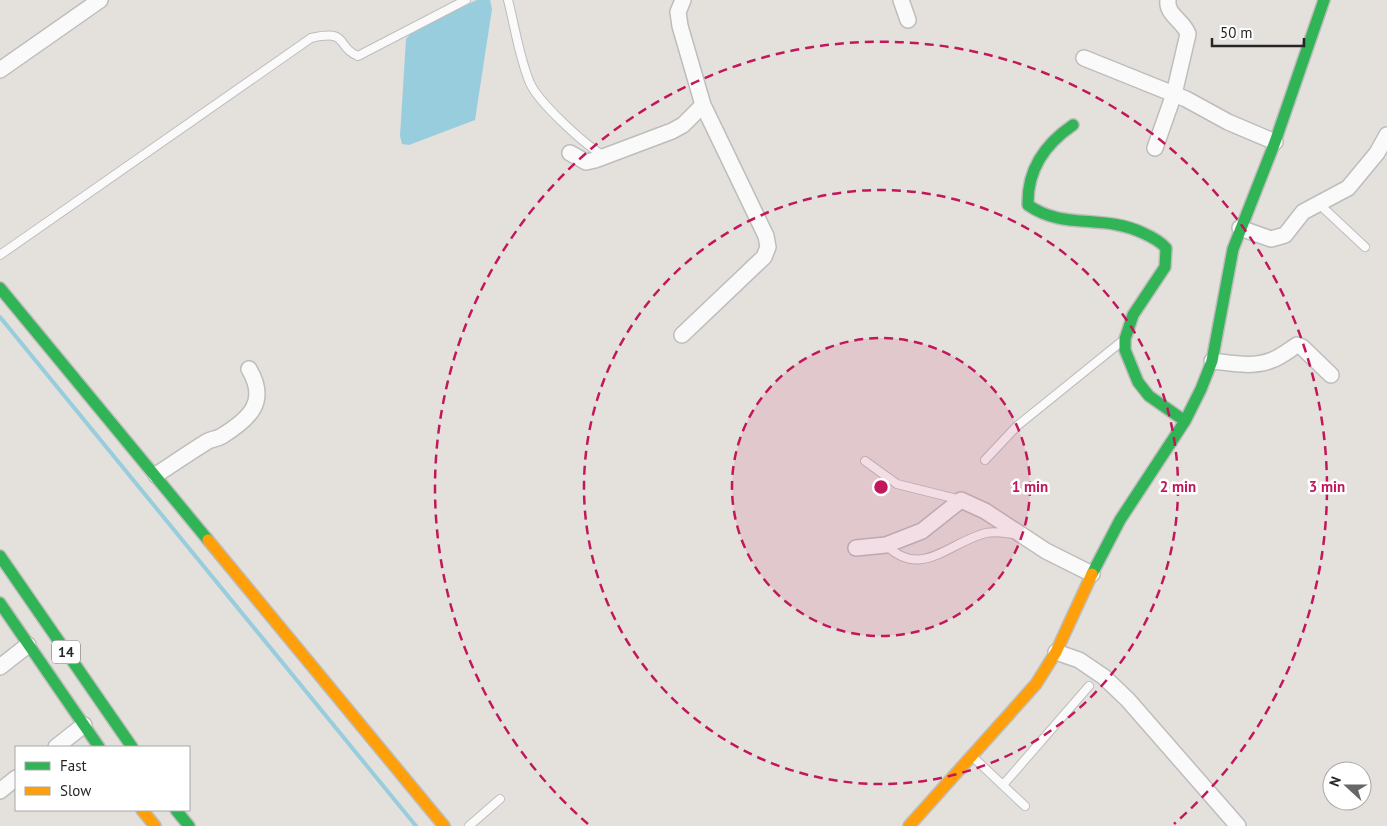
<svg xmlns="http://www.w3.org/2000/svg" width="1387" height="826" font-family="'PT Sans',sans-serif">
  <rect width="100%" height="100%" fill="#e4e1dc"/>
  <path fill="#98cdde" d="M477,0H490L492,9L475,120L409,145L402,144L400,136L406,39L414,30Z"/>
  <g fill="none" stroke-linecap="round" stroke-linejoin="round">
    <path stroke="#98cdde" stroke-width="4" d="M0,317L416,826"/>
    <defs>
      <path id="lane" d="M508,0C515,27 519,57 530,83C539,103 585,145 604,156
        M1319,204L1365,247
        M0,255L311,38C351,29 335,47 358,56L466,0
        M985,460L1017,426L1121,342
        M865,461L897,484L961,500
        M886,545C921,580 949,542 986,533C995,531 1005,533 1013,534
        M974,758L1025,806
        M1003,785L1089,686
        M469,826L500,799"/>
      <path id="street" d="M901,0L908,20
        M1084,58L1186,99L1228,122L1275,142
        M0,70L100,0
        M1155,148L1174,94L1188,34C1184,21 1166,15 1168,0
        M570,153L586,162L595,160L672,131L683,125L703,105L680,26L678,12L683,0
        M1240,228L1271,239L1285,235L1303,212L1348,188L1377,153L1387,135
        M682,335L764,257L768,247L766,236L703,105
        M1212,361C1231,363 1254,368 1272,360C1281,357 1289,350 1297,345L1302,347L1331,375
        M156,475C173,464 190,452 208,441C212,439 217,439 222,436C251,418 268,401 249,369
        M856,548L886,545L922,531L961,500L985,511L1046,551L1092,574
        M1056,652L1079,660L1104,677L1128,700L1238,826
        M0,667L28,645
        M56,747L84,725
        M0,791L16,778"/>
      <path id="fast" d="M1073,125C1045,144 1027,170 1028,205C1063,230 1104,214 1143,233C1152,237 1160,241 1166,248L1165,267L1133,315L1125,339V350L1138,382L1149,396L1185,421
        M0,288L208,540
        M0,556L132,747
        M1092,574L1120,520L1185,421L1201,389L1212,361L1233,249L1275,142L1324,0
        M0,603L99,747
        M176,810L189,826"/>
      <path id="slow" d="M208,540L444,826
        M142,810L155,826
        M909,826L1036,684L1056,652L1092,574"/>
    </defs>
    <use href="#lane" stroke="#bebdbd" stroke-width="10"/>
    <use href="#street" stroke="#bebdbd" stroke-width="18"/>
    <use href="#fast" stroke="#bebdbd" stroke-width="14"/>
    <use href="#slow" stroke="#bebdbd" stroke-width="14"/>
    <use href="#lane" stroke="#fbfafa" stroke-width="8"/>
    <use href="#street" stroke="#fbfafa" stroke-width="15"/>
    <use href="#fast" stroke="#30b455" stroke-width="11"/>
    <use href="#slow" stroke="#ff9f0a" stroke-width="11"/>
  </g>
  <circle cx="881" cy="487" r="149" fill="#c2185b" fill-opacity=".12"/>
  <g fill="none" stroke="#c2185b" stroke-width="2.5" stroke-dasharray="9 6">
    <circle cx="881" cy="487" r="149"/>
    <circle cx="881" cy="487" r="297"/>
    <path d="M588 824A446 446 0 1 1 1174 824"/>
  </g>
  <g text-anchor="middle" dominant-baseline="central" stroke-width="5" stroke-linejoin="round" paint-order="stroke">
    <rect fill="#fff" stroke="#676767" stroke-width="1" x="52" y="640.5" width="28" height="23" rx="4"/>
    <g font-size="14" font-weight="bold" fill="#262626">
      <text x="66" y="652">14</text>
    </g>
  </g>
  <circle cx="881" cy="487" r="8" fill="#c2185b" stroke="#fff" stroke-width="2.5"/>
  <g font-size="15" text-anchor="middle" font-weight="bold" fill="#c2185b" stroke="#fff" stroke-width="5" stroke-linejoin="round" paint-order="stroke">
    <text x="1030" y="492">1 min</text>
    <text x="1178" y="492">2 min</text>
    <text x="1327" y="492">3 min</text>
  </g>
  <rect x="15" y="746" width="175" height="65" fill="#ffffff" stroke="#a8a8a8"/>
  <rect x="25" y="762" width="25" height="8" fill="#30b455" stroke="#a8a8a8"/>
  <text x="60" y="771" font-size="15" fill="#262626">Fast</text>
  <rect x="25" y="787" width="25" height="8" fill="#ff9f0a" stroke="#a8a8a8"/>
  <text x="60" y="796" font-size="15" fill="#262626">Slow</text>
  <g transform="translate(1347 786) rotate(291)"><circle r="24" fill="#ffffff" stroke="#a8a8a8"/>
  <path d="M0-4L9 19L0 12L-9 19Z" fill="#686766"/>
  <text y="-8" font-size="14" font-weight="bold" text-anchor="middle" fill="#262626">N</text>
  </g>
  <path d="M1212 38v8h92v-8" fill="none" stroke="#262626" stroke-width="2.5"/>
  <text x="1220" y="38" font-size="15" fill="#262626" stroke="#ffffff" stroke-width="4" paint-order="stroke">50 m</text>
</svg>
